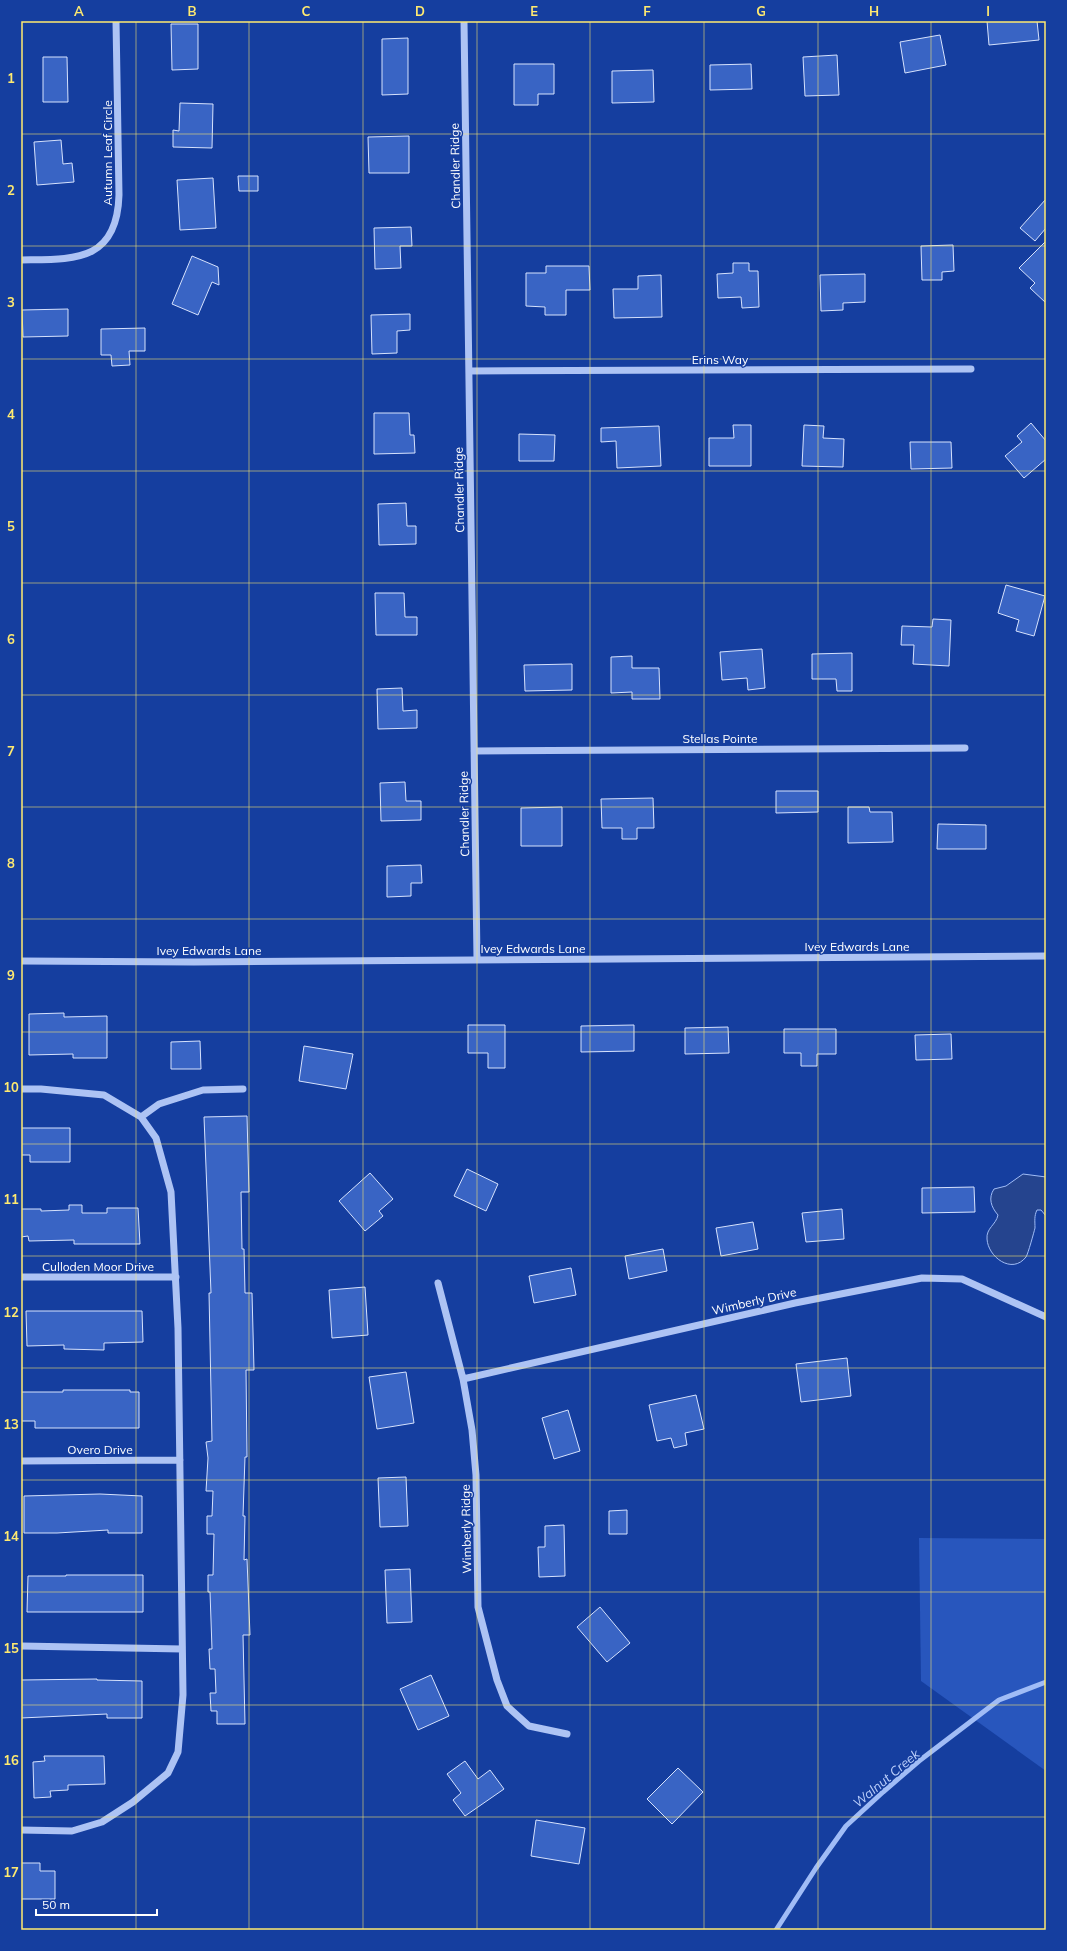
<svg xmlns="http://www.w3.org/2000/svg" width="1067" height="1951" font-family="Mulish,sans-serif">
  <rect width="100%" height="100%" fill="#153e9f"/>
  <path fill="#2856bd" d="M919,1538L1046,1539V1771L921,1681Z"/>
  <path fill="#25448e" stroke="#a0bcf6" d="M1023,1174L1046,1177V1216L1041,1210H1037C1034,1216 1035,1221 1035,1228C1034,1232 1028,1254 1026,1257C1012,1275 988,1257 987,1239C986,1228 996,1225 998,1215C991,1207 988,1198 994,1189L1006,1186Z"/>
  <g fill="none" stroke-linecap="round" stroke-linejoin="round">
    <path stroke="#a0bcf6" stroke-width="5" d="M776,1930L816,1868L846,1826L883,1792L919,1761L999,1700L1046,1682"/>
  </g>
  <path fill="#3964c4" stroke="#d6e2fd" d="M987,21H1037L1039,40L989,45Z
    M171,24H198V69L172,70Z
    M940,35L946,65L905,73L900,42Z
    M408,38V94L382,95V39Z
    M837,55L839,95L805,96L803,57Z
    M43,57H67L68,102H43Z
    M514,64H554V94H538V105H514Z
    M751,64L752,89L710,90V65Z
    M653,70L654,102L612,103V71Z
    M180,103L213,104L212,148L173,147V130L179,131Z
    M409,136V173H369L368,137Z
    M61,140L63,164L72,163L74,182L37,185L34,142Z
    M238,176H258V191H239Z
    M213,178L216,228L180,230L177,180Z
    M1046,199V228L1035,241L1020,228Z
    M411,227L412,246H400L401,268L375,269L374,228Z
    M1046,241V303L1030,288L1035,283L1019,268Z
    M953,245L954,271L942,272V280H922L921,246Z
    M192,256L218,267L219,285L212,282L198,315L172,304Z
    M733,263H749V271H758L759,307L742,308L741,297L718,298L717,274L733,273Z
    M546,266H589L590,290H566V315H545V307L526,306V273H546Z
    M865,274V302L843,303V310L821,311L820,275Z
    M661,275L662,317L614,318L613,289H638V276Z
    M68,309V336L23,337L22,310Z
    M410,314V330L397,331V353L372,354L371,315Z
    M145,328V351H129L130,365L112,366L111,355H101V329Z
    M374,413H409L410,435H414L415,453L374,454Z
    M1031,423L1046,441V459L1024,478L1005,456L1022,442L1017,436Z
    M733,425H751V466H709V438H734Z
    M804,425L824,426L823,438L844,439L843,467L802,466Z
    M659,426L661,466L617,468L616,441L601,442V428Z
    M519,434L555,435L554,461H519Z
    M910,442H951L952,468L911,469Z
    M406,503L407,526H416V544L379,545L378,504Z
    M1006,585L1045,596L1034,636L1016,631L1019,620L998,613Z
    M375,593H404L405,617H417V635H376Z
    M933,619L951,620L949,666L913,664L914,645H901L902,626L932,627Z
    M762,649L765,688L748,690L747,678L722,680L720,652Z
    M852,653V691H837L836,679H812V654Z
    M632,656V668H659L660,699H632V692L611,693V657Z
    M572,664V690L525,691L524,665Z
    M402,688L403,711L417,710V728L378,729L377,689Z
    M405,782L406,801H421V820L381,821L380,783Z
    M776,791H818V812L776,813Z
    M653,798L654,828H637V839H622V828H602L601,799Z
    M562,807V846H521V808Z
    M848,807H869L870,812H892L893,842L848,843Z
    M938,824L986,825V849H937Z
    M421,865L422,883H411V896L387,897V866Z
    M64,1013V1017L107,1016V1058H73V1054L29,1055V1014Z
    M468,1025H505V1068H488V1053H468Z
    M634,1025V1051L581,1052V1026Z
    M728,1027L729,1053L685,1054V1028Z
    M784,1029H836V1054H817V1066H801V1053H784Z
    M951,1034L952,1059L916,1060L915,1035Z
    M200,1041L201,1069H171V1042Z
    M304,1046L353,1054L346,1089L299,1081Z
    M247,1116L249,1192H241L242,1249H244L245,1293H252L254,1370H246L247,1457H245L243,1516H245L244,1560L247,1559L250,1635H243L245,1724H217V1711H211L210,1693H216L215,1669H210L209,1649H212L210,1592H208V1575H213L214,1534H207V1516H212L213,1491H206L208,1458L206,1442L212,1441L209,1293H211L204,1117Z
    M21,1128H70V1162H30V1155H21Z
    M467,1169L498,1184L486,1211L454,1196Z
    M370,1173L393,1199L379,1211L383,1216L365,1231L339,1201Z
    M974,1187L975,1212L922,1213V1188Z
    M69,1205H82V1213H107V1208H138L140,1244H74V1240L29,1241L28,1236L21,1237V1209H41V1211L69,1210Z
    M842,1209L844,1239L806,1242L802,1213Z
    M753,1222L758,1249L721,1256L716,1228Z
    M663,1249L667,1271L629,1279L625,1256Z
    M571,1268L576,1295L534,1303L529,1276Z
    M365,1287L368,1335L332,1338L329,1290Z
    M26,1311H142L143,1342L104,1343V1350L64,1349V1345L27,1346Z
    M847,1358L851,1396L801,1402L796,1364Z
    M406,1372L414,1423L377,1429L369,1377Z
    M63,1390H130V1392H139V1428H35V1421H21V1392H63Z
    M696,1395L704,1429L685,1433L687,1445L674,1448L671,1438L657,1441L649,1405Z
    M568,1410L580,1451L554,1459L542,1418Z
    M406,1477L408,1526L380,1527L378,1478Z
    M100,1494L142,1496V1533H108V1530L57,1533H24V1496Z
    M627,1510V1534H609V1511Z
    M564,1525L565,1576L539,1577L538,1547H545V1526Z
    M410,1569L412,1622L387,1623L385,1570Z
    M66,1575H143V1612H27L28,1576H66Z
    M600,1607L630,1643L607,1662L577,1627Z
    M431,1675L449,1716L418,1730L400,1689Z
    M97,1679V1680L142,1681V1718H107V1714L21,1718V1680Z
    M44,1756H104L105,1784L68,1785V1790L50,1791L51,1797L34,1798L33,1762L45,1761Z
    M465,1761L478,1779L490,1770L504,1789L465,1816L453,1800L461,1793L447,1774Z
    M678,1768L703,1792L672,1824L647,1799Z
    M536,1820L585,1828L579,1864L531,1856Z
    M21,1863H40V1871H55V1899H21Z"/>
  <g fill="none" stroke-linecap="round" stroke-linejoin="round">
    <path stroke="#adc3f4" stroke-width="7" d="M464,21L477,959
      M21,260C73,259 117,263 119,195L116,21
      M469,371L971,369
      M474,751L965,748
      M21,961L194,962L1046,956
      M21,1089H41L104,1095L141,1117L156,1138L171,1192L178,1328L183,1695L178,1752L168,1773L133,1802L102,1822L72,1831L21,1830
      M141,1117L159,1104L203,1090L243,1089
      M21,1277H176
      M438,1283L463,1379L472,1430L476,1475L478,1607L497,1680L507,1706L529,1726L567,1734
      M463,1379L795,1303L922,1278L962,1279L1046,1317
      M21,1461L180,1460
      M21,1646L182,1649"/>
  </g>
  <path fill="none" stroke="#ffea70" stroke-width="1" stroke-opacity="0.55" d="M136,21V1930M249,21V1930M363,21V1930M477,21V1930M590,21V1930M704,21V1930M818,21V1930M931,21V1930M21,134H1046M21,246H1046M21,359H1046M21,471H1046M21,583H1046M21,695H1046M21,807H1046M21,919H1046M21,1032H1046M21,1144H1046M21,1256H1046M21,1368H1046M21,1480H1046M21,1592H1046M21,1705H1046M21,1817H1046"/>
  <g text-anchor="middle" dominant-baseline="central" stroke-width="3" stroke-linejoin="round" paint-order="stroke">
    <g font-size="12" fill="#fff" stroke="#153e9f">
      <text transform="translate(107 153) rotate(-90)">Autumn Leaf Circle</text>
      <text transform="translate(455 166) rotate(-91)">Chandler Ridge</text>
      <text x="720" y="359">Erins Way</text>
      <text transform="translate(459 490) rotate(-91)">Chandler Ridge</text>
      <text x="720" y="738">Stellas Pointe</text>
      <text transform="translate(464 814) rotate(-91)">Chandler Ridge</text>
      <text x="857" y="946">Ivey Edwards Lane</text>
      <text x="533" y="948">Ivey Edwards Lane</text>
      <text x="209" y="950">Ivey Edwards Lane</text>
      <text x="98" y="1266">Culloden Moor Drive</text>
      <text transform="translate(754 1301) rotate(-13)">Wimberly Drive</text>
      <text x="100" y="1449">Overo Drive</text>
      <text transform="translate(466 1529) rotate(-91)">Wimberly Ridge</text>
    </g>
    <g font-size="13" font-style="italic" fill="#bacefa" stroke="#153e9f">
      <text transform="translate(886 1778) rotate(-40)">Walnut Creek</text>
    </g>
  </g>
  <rect width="1067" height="1951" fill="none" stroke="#153e9f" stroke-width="44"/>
  <path d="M36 1909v6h121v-6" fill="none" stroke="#ffffff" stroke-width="2"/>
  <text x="42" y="1909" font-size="12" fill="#ffffff" stroke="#153e9f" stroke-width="3" paint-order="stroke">50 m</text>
  <rect x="22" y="22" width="1023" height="1907" fill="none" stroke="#ffea70" stroke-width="1.5"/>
  <g font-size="13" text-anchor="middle" font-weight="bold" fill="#ffea70">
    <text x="79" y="16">A</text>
    <text x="192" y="16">B</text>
    <text x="306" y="16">C</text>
    <text x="420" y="16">D</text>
    <text x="534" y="16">E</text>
    <text x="647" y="16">F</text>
    <text x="761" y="16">G</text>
    <text x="874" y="16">H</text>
    <text x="988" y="16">I</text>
    <text x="11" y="83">1</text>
    <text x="11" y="195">2</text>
    <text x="11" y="307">3</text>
    <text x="11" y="419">4</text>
    <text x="11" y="531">5</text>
    <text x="11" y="644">6</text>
    <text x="11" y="756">7</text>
    <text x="11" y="868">8</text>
    <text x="11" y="980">9</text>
    <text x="11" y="1092">10</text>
    <text x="11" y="1204">11</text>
    <text x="11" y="1317">12</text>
    <text x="11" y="1429">13</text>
    <text x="11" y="1541">14</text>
    <text x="11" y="1653">15</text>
    <text x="11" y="1765">16</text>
    <text x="11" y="1877">17</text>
  </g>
</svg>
